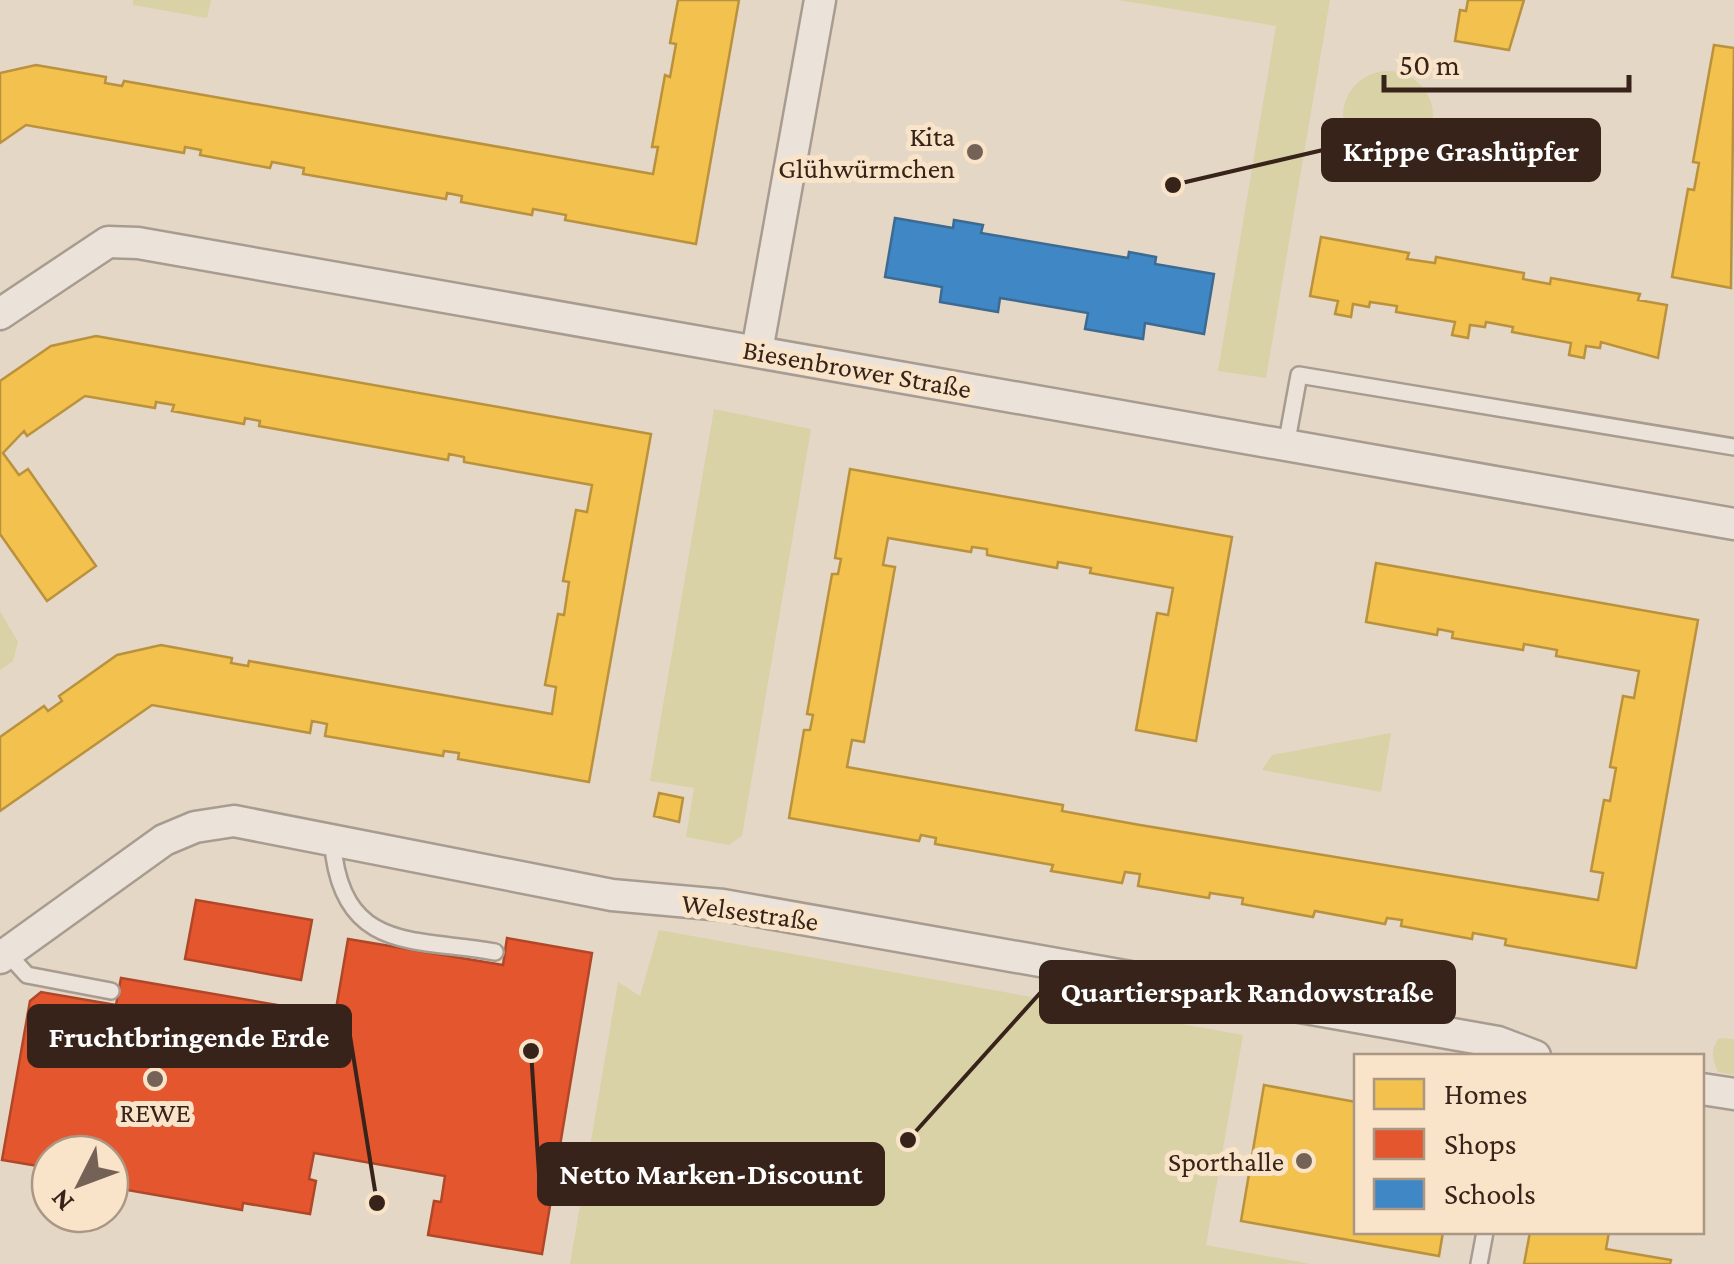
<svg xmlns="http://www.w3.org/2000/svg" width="1734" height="1264" font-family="'Crimson Pro',serif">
  <rect width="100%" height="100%" fill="#e5d7c6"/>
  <path fill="#d9d2a6" d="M133,0H211L207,18L133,5Z
    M1118,0H1330L1266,378L1218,371L1276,26Z
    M1343 116a45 45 0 1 1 90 0a45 45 0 1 1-90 0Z
    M714,409L811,429L742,836L729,845L686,837L694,788L650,781Z
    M0,611L18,642L13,661L0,670Z
    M1391,733L1381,792L1262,770L1272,755Z
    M659,930L1243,1035L1206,1245L1311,1264H570L618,982L640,996Z
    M1719,1038L1734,1039V1075L1718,1072C1712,1059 1710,1050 1719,1038Z"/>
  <path fill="#f2c14e" stroke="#ba923e" stroke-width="2.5" d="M678,0H739L696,244L565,220L566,215L533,209L532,215L461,202L462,196L447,193L446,199L303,174L304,168L272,162L270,168L200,155L201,150L185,147L184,153L26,125L0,143V73L36,65L106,77L105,83L122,86L124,81L653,174L658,147H652L665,75L670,77L676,44L670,43Z
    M1468,0H1524L1509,50L1455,41L1460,10L1466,11Z
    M1714,45L1734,48L1731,288L1672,277L1688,189L1694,190L1699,163L1693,162Z
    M1321,237L1409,253L1407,259L1435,263L1436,257L1524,273L1523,279L1550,284L1551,278L1640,294L1638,300L1667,305L1658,358L1601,342L1600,348L1586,346L1584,358L1569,355L1571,343L1512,332L1513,327L1486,322L1485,327L1470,325L1468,338L1452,335L1455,322L1396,312L1397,306L1370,302L1369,307L1353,304L1351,317L1335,314L1338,301L1310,296Z
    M96,336L651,434L589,782L458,759L459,753L444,751L443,756L325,736L327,724L312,721L310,733L152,705L0,811V737L44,706L48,711L62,701L59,696L117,655L161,645L232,658L231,663L248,666L249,661L552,714L556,687L545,685L558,614L564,615L569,582L563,581L576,510L587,512L592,485L464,462V457L449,454L448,460L259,426L260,421L245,418L244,424L172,411L174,405L156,402L155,408L85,396L27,436L24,431L3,453L19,475L28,469L96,566L47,601L0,534V381L51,346Z
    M850,469L1232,537L1196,741L1136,730L1157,613L1168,615L1173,588L1090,573L1091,568L1058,562L1057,568L987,555V549L972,547L971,552L888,538L883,565L895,567L864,742L852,740L847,767L1063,805L1062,811L1140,825L1598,900L1603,873L1591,871L1604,800L1610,801L1616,768L1610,767L1623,696L1634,698L1639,671L1556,656L1557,650L1524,644L1523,650L1452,638L1453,632L1438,629L1437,635L1366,622L1376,563L1698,620L1636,968L1505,945L1506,939L1473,933L1472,939L1401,926L1402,920L1387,918L1385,924L1315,911L1313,917L1242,904L1243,898L1210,893L1209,898L1138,886L1140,874L1125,872L1122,883L1051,871L1053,865L935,844L936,838L921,835L919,841L789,818L804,730H810L813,715L807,714L832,574H838L841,559L835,558Z
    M659,793L683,798L679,822L654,816Z
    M1264,1085L1356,1102V1232H1443L1439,1256L1241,1221Z
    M1530,1232H1609L1606,1249L1671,1260L1670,1264H1524Z"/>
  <path fill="#e4572e" stroke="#b04728" stroke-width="2.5" d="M196,900L312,920L301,980L185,959Z
    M507,938L592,953L542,1254L428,1235L434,1201L441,1202L445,1176L314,1153L309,1179L316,1181L310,1214L243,1203L242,1210L110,1187V1154H50V1168L2,1160L30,1001L41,992L116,1005L121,978L335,1015L348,939L503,965Z"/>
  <path fill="#3f88c5" stroke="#3d6a91" stroke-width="2.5" d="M895,218L953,228L954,220L983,225L981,233L1128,258L1129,252L1156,257L1155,264L1214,274L1204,334L1145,323L1143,339L1085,329L1088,313L1000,298L998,312L940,302L942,287L885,277Z"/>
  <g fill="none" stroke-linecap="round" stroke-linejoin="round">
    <defs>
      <path id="lane" d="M1286,446L1299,375L1734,447
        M334,856C348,952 417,938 495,952
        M7,953L27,975L111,991
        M1479,1264L1485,1232"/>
      <path id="street" d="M0,314L108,242L138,243L1734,524
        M757,351L820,0
        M0,958L164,840L195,827L234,821L612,895L723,905L1498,1042L1535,1056
        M1702,1089L1734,1094"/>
    </defs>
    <use href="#lane" stroke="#a89c90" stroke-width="20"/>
    <use href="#street" stroke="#a89c90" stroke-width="35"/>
    <use href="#lane" stroke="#ebe3d9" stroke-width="15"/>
    <use href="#street" stroke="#ebe3d9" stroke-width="30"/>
  </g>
  <g fill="#746256" stroke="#f9e4c9" stroke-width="4">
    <circle cx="975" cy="152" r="10"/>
    <circle cx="155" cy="1079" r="10"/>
    <circle cx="1304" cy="1161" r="10"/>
  </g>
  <g text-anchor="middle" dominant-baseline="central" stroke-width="10" stroke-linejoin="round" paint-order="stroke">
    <g font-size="28" fill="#372319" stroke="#f9e4c9" text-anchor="end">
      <text x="955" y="136">Kita<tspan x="955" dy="32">Glühwürmchen</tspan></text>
      <text x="155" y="1112" text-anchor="middle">REWE</text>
      <text x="1284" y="1161">Sporthalle</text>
    </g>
    <g font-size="28" fill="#372319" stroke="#f9e4c9">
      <text transform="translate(857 369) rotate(10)">Biesenbrower Straße</text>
      <text transform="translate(750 912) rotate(8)">Welsestraße</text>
    </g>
  </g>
  <path fill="none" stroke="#372319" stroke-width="4" d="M1173 185L1323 150M908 1140L1041 992M377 1203L350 1036M531 1051L539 1174"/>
  <g fill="#372319" stroke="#f9e4c9" stroke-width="4">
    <circle cx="1173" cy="185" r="10"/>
    <circle cx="908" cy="1140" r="10"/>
    <circle cx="377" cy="1203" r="10"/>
    <circle cx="531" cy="1051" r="10"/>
  </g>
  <g fill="#372319" stroke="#372319" stroke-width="4">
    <rect x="1323" y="120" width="276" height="60" rx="10"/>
    <rect x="1041" y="962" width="413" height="60" rx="10"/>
    <rect x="29" y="1006" width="321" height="60" rx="10"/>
    <rect x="539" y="1144" width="344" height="60" rx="10"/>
  </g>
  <g font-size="30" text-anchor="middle" font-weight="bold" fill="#fff">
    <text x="1461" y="161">Krippe Grashüpfer</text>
    <text x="1247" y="1002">Quartierspark Randowstraße</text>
    <text x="189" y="1047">Fruchtbringende Erde</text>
    <text x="711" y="1184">Netto Marken-Discount</text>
  </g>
  <rect x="1354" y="1054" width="350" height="180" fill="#f9e4c9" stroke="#ab9783" stroke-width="2.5"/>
  <rect x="1374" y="1079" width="50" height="30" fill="#f2c14e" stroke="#ab9783" stroke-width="2.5"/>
  <text x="1444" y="1104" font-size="30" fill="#372319">Homes</text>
  <rect x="1374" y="1129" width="50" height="30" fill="#e4572e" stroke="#ab9783" stroke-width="2.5"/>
  <text x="1444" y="1154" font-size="30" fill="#372319">Shops</text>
  <rect x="1374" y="1179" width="50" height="30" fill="#3f88c5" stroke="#ab9783" stroke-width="2.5"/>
  <text x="1444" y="1204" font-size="30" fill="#372319">Schools</text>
  <g transform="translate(80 1184) rotate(228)"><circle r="48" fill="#f9e4c9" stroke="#ab9783" stroke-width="2.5"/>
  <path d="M0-8L18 38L0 25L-18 38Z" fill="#746256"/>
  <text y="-15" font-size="28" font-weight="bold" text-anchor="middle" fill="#372319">N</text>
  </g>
  <path d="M1384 75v15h245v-15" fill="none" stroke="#372319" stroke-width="5"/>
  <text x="1399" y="75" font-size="30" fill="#372319" stroke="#f9e4c9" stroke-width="8" paint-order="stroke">50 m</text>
</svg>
